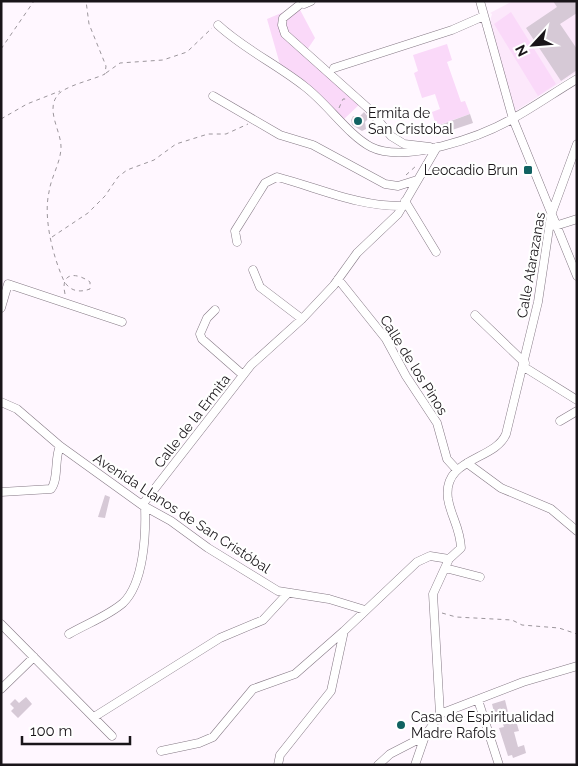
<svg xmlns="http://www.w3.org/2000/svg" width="578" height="766" font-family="Raleway,sans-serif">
  <rect width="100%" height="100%" fill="#fff7ff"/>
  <path fill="#fce8fb" d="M513,1H577V72L514,112L490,22L492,14L490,13Z"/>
  <path fill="#fad9f9" d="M298,6L315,38L305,53L362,102L342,121L281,68L267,19Z
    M511,12L556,84L538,96L494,24Z
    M447,44L452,60L447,62L461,102L465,101L470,114L436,126L432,112L440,109L435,94L422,98L414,73L418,71L413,55Z"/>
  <path fill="#d6c9d6" d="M553,1H575L577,3V13L560,24L577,49V70L561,81L526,28L557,7Z
    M364,112L369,118L365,122L366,129L362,131L352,125L351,120L353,116L359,117Z
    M470,114L473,123L443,133L440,125Z
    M105,495L110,497L105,518L98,517Z
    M26,697L32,704L18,718L11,711L14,708L10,704L15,699L19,703Z
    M505,700L509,716L514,714L519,731L514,732L518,747L524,745L526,753L513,758L512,755L508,756L499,728L504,727L500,715L495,716L492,704Z"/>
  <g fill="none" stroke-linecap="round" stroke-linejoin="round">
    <defs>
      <path id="minor" d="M480,1L513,119L577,276
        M304,4L311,1
        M298,6L283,18L282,25L285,34L369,109L391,136L404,144L430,147
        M218,25C244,49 276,64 304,86C327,103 348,135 371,147C405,164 480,137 512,119C534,107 555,92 577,79
        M334,68L452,30L484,16
        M213,96L280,135L313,145L385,184L398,186L417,180
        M405,201L436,252
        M555,226L577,219
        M237,242L235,231L265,183L277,177C319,188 359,207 403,206
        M253,270L260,287L302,319
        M338,279L386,339L406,376L437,423L447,459L457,470
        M1,308L8,284L122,322
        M215,310L207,318L200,334L202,339L243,375
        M475,315L525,363
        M524,367L577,400
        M1,402L17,409L60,446L142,505L171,521L208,548L278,591L329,599L365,610
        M560,421L577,411
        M467,463L501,488L551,509L577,531
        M1,492L51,489C59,479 54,459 60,446
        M142,505L251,365L302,319L334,285L357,253L398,214L437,147
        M445,568L480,577
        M1,624L112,736
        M69,634C86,624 108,616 123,603C144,583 146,534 145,507
        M1,689L34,657
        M478,700L499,765
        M440,714L433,594L449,559L461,548C460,527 451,517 448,499C442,457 495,461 506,434L538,302L551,215L577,144
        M440,714L523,682L577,666
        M94,717L220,638L263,620L288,593
        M161,751L199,743L213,737L253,689L295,674L344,631
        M278,765L280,755L331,691L344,631L417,562L430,556L449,559
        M378,765L390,754L425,736L440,714
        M415,765L425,736"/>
    </defs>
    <use href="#minor" stroke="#857985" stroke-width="9"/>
    <path stroke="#9c969c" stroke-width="1" stroke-dasharray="4 4" stroke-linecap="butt" d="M1,49L34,1
      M106,73L120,63L163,60L187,52L212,28
      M339,108L343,99H347
      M1,119L27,104L60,91
      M406,175L416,166
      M52,237L88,213L105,196L118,177L127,170L154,160L176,144L208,134H226L248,124
      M65,294C60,272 76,272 90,282V289C79,293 70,291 64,281C53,257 43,218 49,192C51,177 61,162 61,147C61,131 46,111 57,96C63,86 93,80 105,74L106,66L89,24L86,1
      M442,613L456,617L512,620L522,625L559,628L577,634"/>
    <use href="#minor" stroke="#fff" stroke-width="8"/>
  </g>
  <g fill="#116262" stroke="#fff" stroke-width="2">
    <circle cx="358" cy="121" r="5"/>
    <rect x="523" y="165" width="10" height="10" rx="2.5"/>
    <circle cx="401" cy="725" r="5"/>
  </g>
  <g text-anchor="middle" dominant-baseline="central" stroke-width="4.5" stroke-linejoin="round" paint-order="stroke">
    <g font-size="14" fill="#191519" stroke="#fff" text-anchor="start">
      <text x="368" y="113">Ermita de<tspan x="368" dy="16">San Cristobal</tspan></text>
      <text x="518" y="170" text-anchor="end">Leocadio Brun</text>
      <text x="411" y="717">Casa de Espiritualidad<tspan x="411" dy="16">Madre Rafols</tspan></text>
    </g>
    <g font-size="14" fill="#191519" stroke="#fff">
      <text transform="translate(531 265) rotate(-80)">Calle Atarazanas</text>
      <text transform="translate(414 365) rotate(58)">Calle de los Pinos</text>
      <text transform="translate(192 421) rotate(-52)">Calle de la Ermita</text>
      <text transform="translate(182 513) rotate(33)">Avenida Llanos de San Cristóbal</text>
    </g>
  </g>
  <rect width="578" height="766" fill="none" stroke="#191519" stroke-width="5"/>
  <g transform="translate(533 45) rotate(244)" stroke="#ffffff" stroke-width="4" paint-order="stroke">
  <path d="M0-4L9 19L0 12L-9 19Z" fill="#191519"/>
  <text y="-8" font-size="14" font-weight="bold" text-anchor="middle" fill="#191519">N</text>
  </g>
  <path d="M22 736v8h108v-8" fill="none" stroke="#191519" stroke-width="2.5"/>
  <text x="30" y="736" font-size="15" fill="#191519" stroke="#ffffff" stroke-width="4" paint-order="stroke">100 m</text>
</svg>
